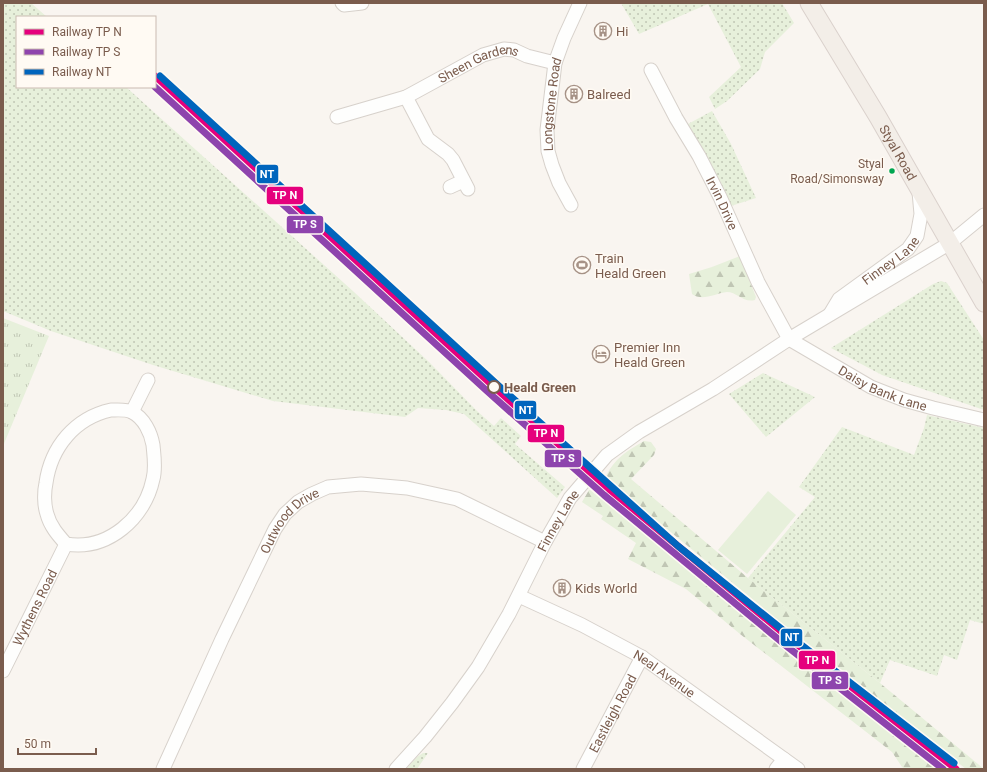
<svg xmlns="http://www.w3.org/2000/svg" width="987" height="772" font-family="Roboto,sans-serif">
  <defs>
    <pattern id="grass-dots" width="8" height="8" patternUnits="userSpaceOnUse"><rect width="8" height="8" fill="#e7f0db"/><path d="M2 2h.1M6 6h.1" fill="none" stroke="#c0c6b4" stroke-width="1.8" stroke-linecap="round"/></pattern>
    <pattern id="forest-firs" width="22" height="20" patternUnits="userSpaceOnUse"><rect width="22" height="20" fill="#e7f0db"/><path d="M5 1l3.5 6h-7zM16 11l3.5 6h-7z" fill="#c0c6b4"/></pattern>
    <pattern id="park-tufts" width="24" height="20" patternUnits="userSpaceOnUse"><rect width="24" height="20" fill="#e7f0db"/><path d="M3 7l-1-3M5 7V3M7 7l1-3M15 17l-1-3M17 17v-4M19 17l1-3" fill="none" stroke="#c0c6b4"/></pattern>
  </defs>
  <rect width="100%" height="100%" fill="#f9f5f0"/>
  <path fill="url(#grass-dots)" d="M3,3H31L47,17H17V87H126L354,292L429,362L477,411L494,426L501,418L521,436L515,444L565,487L557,498L464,414L446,410L418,408L405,417L273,401L153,365L51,331L3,311Z
    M621,3H782L794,23L765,52L760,69L727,101L715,109L709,97L741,67L708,4L639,34Z
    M712,111L731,144L756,198L731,206L721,183L688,124Z
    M941,281L947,283L984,340V410L882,375L831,348L933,284Z
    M763,373L815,397L766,437L729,394Z
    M927,415L984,428V624L970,620L957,660L944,655L937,676L890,660L880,683L748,578L815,497L799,487L842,427L914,455L924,428Z
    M423,753H428L417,769H406L417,757Z"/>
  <path fill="url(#forest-firs)" d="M740,256L756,297L755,300C743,303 737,292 727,292C716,293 702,302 692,294L689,274L712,267Z
    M644,441L651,442L656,449L654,455L631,479L748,578L880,683L984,769H966L784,625L611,483L606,476C614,459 628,450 644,441Z
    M589,490H590L935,769H906L902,767L892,752L740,634L686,589L628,559L636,543L601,519L603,516L582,502Z"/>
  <path fill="url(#park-tufts)" d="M3,318L49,336L3,446Z"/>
  <path fill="#e7f0db" d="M768,491L796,515L747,574L718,550Z"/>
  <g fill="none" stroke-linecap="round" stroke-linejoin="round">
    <defs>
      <g id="minor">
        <path d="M342,3L344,5L362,3"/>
        <path id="s1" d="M651,70L676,118L699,156L720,197L758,282L789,339L871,387L904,400L933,408L984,420"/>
        <path d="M406,97L428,139L448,154L453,160L468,189"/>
        <path id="s2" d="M337,117L406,97L483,55L504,49L514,50L527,56L555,63"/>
        <path d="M450,187L463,181"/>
        <path id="s3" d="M571,205L559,183L552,165L548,151L547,130L555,63L564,38L580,3"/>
        <path id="s4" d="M830,314L839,299L908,249L917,236L921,214L919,192"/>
        <path d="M111,410C117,410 126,409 132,412C144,418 151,433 153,445C154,456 156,468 153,479C145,518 108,551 66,544C58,535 50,526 47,514C44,505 44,492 46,483C51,447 75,418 111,410Z"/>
        <path d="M132,412L148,380"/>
        <path id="s5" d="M519,596L582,625L642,657L798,769"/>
        <path id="s6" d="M3,671L66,544"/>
        <path id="s7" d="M163,769L222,639L275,529L285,514L298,502L312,494L328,487L361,484L407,488L457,499L545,542"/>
        <path id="s8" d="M396,769L425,737L452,703L478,667L509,614L545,542L570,498L607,455L639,432L713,389L789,339L950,243L984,215"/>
        <path id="s9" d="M583,769L642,657"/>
        <path d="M776,769L784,759"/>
      </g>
      <g id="major">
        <path id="s10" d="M809,3L878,117L984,303"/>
      </g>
    </defs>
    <use href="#minor" stroke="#d7d1cb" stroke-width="15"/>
    <use href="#major" stroke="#dad1cc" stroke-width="19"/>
    <use href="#minor" stroke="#fefefd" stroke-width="13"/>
    <use href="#major" stroke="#f3eee8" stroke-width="17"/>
    <defs>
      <path id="rail-1" d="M155,76L492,385L609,489L794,642L956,769"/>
      <path id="rail-2" d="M155,87L487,391L604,495L789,648L943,769"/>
      <path id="rail-3" d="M160,76L499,386L678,546L804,647L954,763"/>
    </defs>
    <use href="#rail-1" stroke="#fffaf3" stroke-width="10"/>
    <use href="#rail-2" stroke="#fffaf3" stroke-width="10"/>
    <use href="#rail-3" stroke="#fffaf3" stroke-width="10"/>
    <use href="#rail-1" stroke="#e5007d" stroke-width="7"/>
    <use href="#rail-2" stroke="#8e44ad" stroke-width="7"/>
    <use href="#rail-3" stroke="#0065bd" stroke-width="7"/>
  </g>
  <defs>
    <symbol id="building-ring" viewBox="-11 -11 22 22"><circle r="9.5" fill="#fffaf3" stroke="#a69286" stroke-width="1.5"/><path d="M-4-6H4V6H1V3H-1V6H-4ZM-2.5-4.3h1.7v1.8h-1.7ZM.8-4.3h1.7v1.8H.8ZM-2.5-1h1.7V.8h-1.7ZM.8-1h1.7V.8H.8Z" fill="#a69286"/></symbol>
    <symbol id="stadium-ring" viewBox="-11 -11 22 22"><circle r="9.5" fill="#fffaf3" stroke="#a69286" stroke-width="1.5"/><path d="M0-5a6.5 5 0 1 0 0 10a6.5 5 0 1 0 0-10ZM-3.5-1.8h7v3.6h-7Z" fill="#a69286"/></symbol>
    <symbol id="hotel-ring" viewBox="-11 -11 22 22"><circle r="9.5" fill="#fffaf3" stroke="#a69286" stroke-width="1.5"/><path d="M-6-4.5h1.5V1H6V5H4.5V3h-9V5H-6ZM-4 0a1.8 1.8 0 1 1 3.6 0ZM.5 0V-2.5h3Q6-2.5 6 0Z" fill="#a69286"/></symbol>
  </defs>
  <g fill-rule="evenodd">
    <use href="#building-ring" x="593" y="21" width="20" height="20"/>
    <use href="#building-ring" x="564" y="84" width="20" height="20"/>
    <use href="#stadium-ring" x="572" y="255" width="20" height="20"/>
    <use href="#hotel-ring" x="591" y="344" width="20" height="20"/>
    <use href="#building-ring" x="552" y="578" width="20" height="20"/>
  </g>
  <circle fill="#00a651" stroke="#fffaf3" stroke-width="1.5" cx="892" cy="171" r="3.5"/>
  <circle fill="#fffaf3" stroke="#7a5c4d" stroke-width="2" cx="494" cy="387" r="6"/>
  <g text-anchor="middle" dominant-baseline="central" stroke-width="3" stroke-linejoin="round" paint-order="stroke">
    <g font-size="12" fill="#7a5c4d" stroke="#fffaf3" text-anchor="end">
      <text x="884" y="164">Styal<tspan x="884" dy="15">Road/Simonsway</tspan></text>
    </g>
    <g font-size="13" fill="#7a5c4d" stroke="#fffaf3" text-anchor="start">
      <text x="616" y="31">Hi</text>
      <text x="587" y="94">Balreed</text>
      <text x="595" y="258">Train<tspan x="595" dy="15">Heald Green</tspan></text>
      <text x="614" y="347">Premier Inn<tspan x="614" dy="15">Heald Green</tspan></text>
      <text x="575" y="588">Kids World</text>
    </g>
    <g font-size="13" fill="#7a5c4d" stroke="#fffaf3">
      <text stroke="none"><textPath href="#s2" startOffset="153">Sheen Gardens</textPath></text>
      <text stroke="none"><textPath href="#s3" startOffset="106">Longstone Road</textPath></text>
      <text stroke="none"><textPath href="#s10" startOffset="174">Styal Road</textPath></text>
      <text stroke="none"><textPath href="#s1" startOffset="151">Irvin Drive</textPath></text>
      <text stroke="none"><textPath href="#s4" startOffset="82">Finney Lane</textPath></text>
      <text stroke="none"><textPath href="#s1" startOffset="409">Daisy Bank Lane</textPath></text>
      <text stroke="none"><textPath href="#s8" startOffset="298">Finney Lane</textPath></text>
      <text stroke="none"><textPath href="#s7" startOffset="281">Outwood Drive</textPath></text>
      <text stroke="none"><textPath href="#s6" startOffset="71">Wythens Road</textPath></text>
      <text stroke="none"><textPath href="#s5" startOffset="165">Neal Avenue</textPath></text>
      <text stroke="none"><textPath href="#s9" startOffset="63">Eastleigh Road</textPath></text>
    </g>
    <g font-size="13" font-weight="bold" fill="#7a5c4d" stroke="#fffaf3" text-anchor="start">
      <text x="504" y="387">Heald Green</text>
    </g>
  </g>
  <g stroke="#fffaf3" stroke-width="1.5">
    <rect x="256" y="164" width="23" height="20" rx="4" fill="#0065bd"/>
    <rect x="266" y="186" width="38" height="19" rx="4" fill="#e5007d"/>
    <rect x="286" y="215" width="38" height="19" rx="4" fill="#8e44ad"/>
    <rect x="514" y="400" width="23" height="20" rx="4" fill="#0065bd"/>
    <rect x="527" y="424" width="38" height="19" rx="4" fill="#e5007d"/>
    <rect x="544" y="449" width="38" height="19" rx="4" fill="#8e44ad"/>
    <rect x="780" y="628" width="23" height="19" rx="4" fill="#0065bd"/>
    <rect x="798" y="650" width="38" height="20" rx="4" fill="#e5007d"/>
    <rect x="811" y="671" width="38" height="19" rx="4" fill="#8e44ad"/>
  </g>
  <g font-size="11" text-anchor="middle" font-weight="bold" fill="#fff">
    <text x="267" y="178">NT</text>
    <text x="285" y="199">TP N</text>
    <text x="305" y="228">TP S</text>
    <text x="526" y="414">NT</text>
    <text x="546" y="437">TP N</text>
    <text x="563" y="462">TP S</text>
    <text x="792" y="641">NT</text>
    <text x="817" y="664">TP N</text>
    <text x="830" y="684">TP S</text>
  </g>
  <rect width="987" height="772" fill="none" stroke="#7a5c4d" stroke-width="8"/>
  <rect x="16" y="16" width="140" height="72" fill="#fffaf3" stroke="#cabbb1"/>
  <rect x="24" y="29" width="20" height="6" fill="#e5007d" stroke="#cabbb1"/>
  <text x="52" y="36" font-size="12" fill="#7a5c4d">Railway TP N</text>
  <rect x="24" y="49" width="20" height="6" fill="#8e44ad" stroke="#cabbb1"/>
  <text x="52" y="56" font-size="12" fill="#7a5c4d">Railway TP S</text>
  <rect x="24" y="69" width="20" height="6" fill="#0065bd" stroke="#cabbb1"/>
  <text x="52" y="76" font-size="12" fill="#7a5c4d">Railway NT</text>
  <path d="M18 748v6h78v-6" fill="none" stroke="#7a5c4d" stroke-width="2"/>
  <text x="24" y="748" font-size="12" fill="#7a5c4d" stroke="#fffaf3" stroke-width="3" paint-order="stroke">50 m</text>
</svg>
